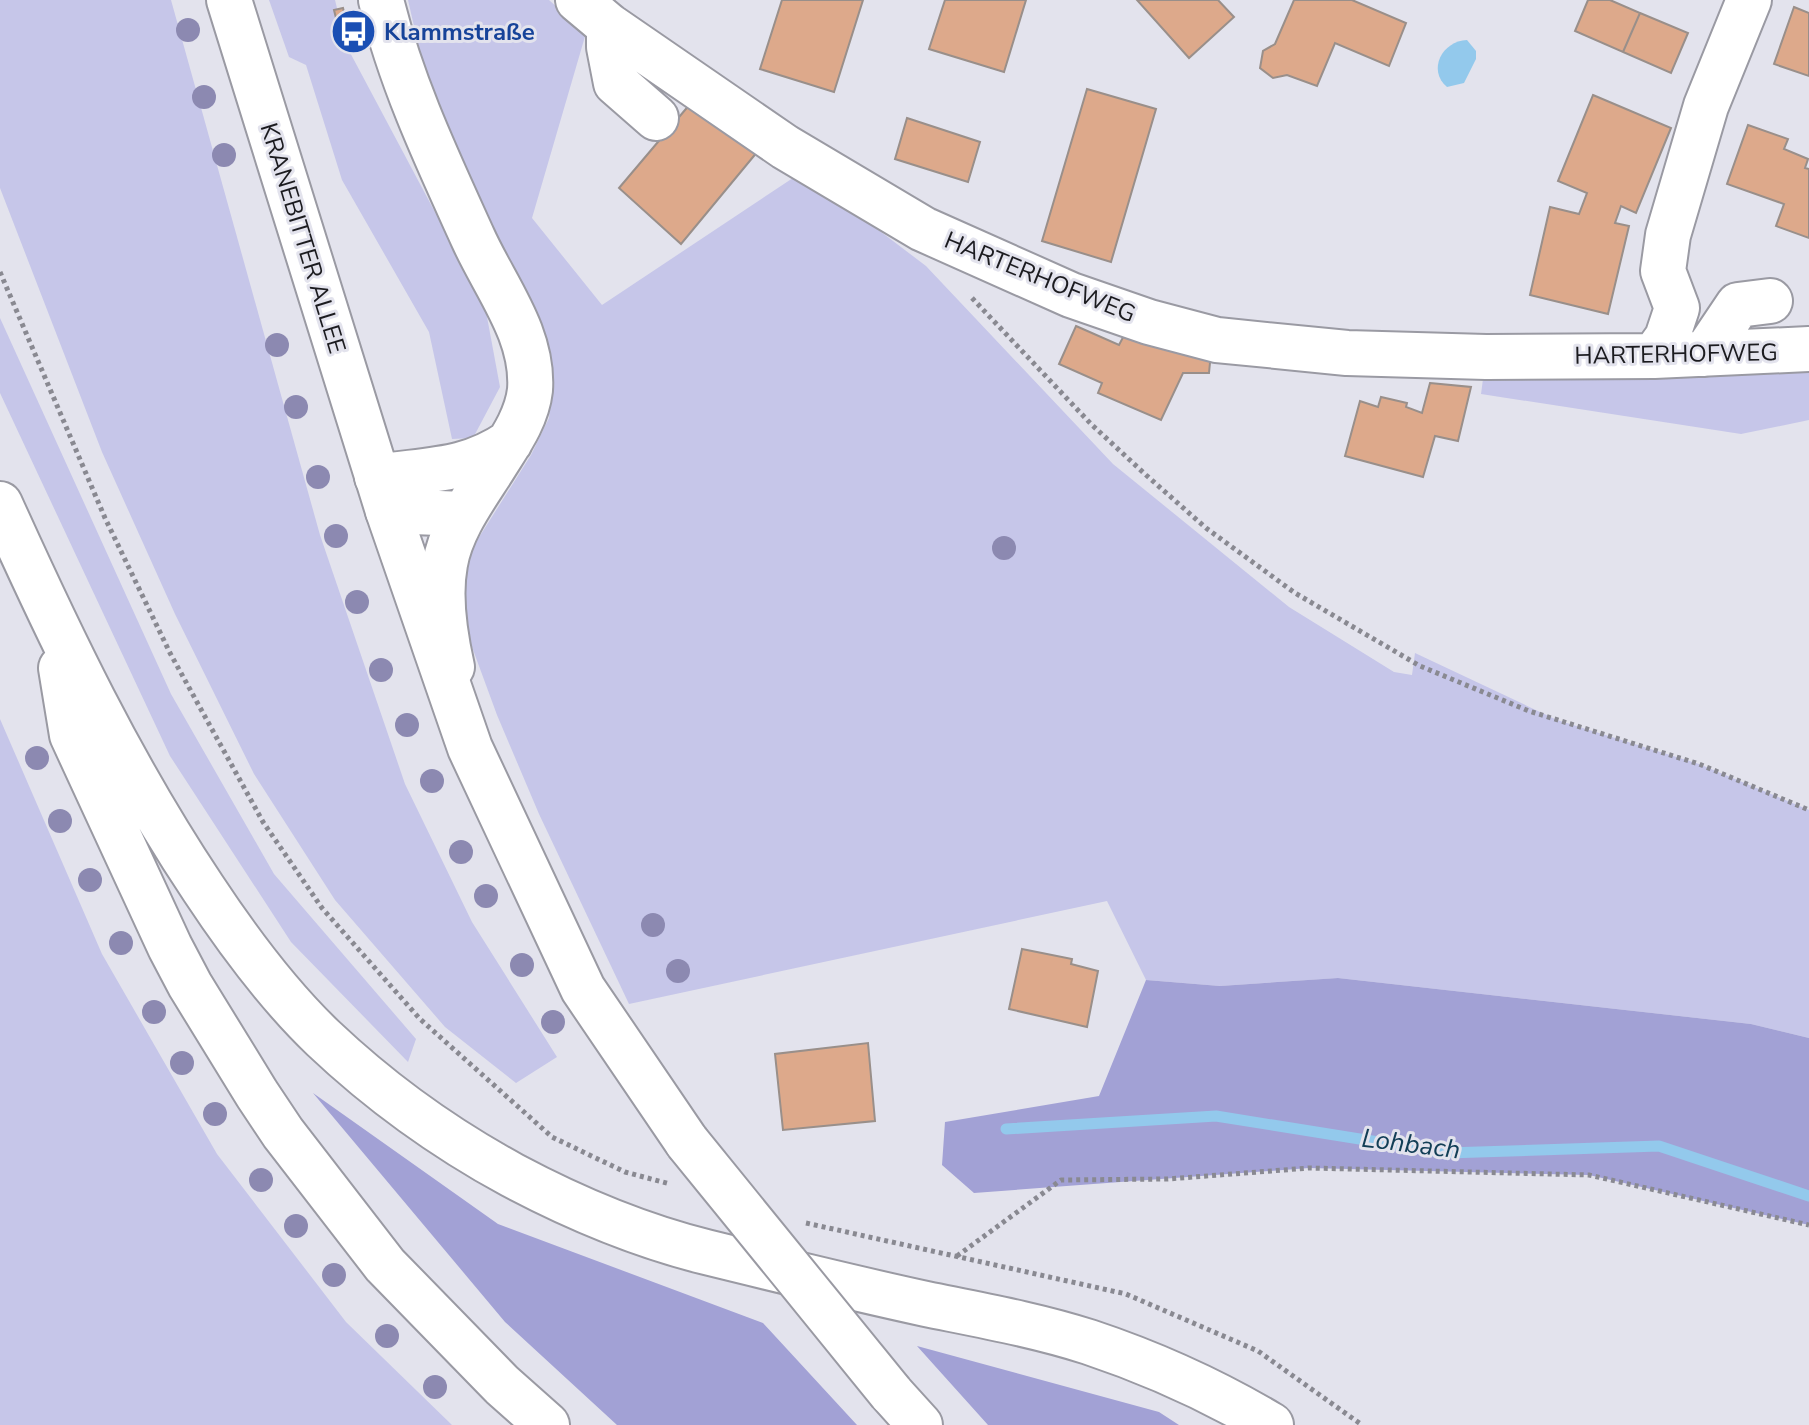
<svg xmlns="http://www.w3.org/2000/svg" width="1809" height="1425" font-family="'Nunito Sans',sans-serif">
  <rect width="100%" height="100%" fill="#e3e3ed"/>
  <path fill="#c6c6e9" d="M0,0H171L320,535L405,784L472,922L557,1057L516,1083L445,1027L335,900L254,774L175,614L102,452L0,188Z
    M269,0H335L346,45L485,306L500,387L473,438L452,439L429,332L342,180L306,65L289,57Z
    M408,0H549L586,33L532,218L602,305L802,172L926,266L1113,464L1289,607L1394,672L1412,675L1415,653L1557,720L1699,764L1809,810V1038L1751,1024L1338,978L1220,986L1146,980L1107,901L629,1004L539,814L497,715L461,617L464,561L531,455L549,418L552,388L550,351L530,302L450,137L422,61Z
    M0,318L171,694L274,874L416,1039L408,1062L291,942L170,756L0,393Z
    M1809,349V420L1741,434L1481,394L1486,357Z
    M0,719L102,954L217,1154L346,1322L452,1425H0Z"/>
  <path fill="#a2a1d5" d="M1338,978L1751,1024L1809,1038V1225L1589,1175L1309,1168L974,1193L942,1165L945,1122L1099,1096L1146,980L1220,986Z
    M313,1093L498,1224L763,1323L857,1425H617L505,1322Z
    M917,1346L1159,1412L1179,1425H988Z"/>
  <path fill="#93c9ec" d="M1467,40L1476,51V59L1464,83L1447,87C1427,70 1442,41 1467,40Z"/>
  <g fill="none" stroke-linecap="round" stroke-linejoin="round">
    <path stroke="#93c9ec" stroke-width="11" d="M1006,1129L1216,1116L1447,1153L1659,1146L1809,1196"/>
  </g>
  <path fill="#dda98b" stroke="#998f8a" stroke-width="2" d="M782,0H863L834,92L760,69Z
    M945,0H1026L1004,72L929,49Z
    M1137,0H1218L1234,17L1189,58Z
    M1294,0H1352L1406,23L1389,66L1335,43L1317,86L1287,75L1273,78L1260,68L1263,51L1275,44Z
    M1588,0H1610L1640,13L1623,52L1575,31Z
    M1794,7L1809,13V76L1774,64Z
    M343,8L350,36L341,38L334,10Z
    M1640,13L1688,33L1671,73L1623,52Z
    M1087,89L1156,109L1111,262L1042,241Z
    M1593,95L1671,128L1636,213L1621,206L1615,223L1629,226L1608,314L1530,295L1550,207L1579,214L1587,193L1558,181Z
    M696,97L758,151L681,244L619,188Z
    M907,118L980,142L968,182L895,159Z
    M1748,125L1788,139L1784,149L1808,159L1805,168L1809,169V238L1776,226L1784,204L1727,184Z
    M1076,326L1119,345L1128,328L1211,352L1209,373H1183L1161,420L1098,393L1102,383L1059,364Z
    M1430,383L1471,387L1458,441L1435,436L1423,477L1345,456L1360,401L1378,407L1381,397L1407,403L1406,407L1422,413Z
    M1022,949L1072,959L1071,964L1098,971L1087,1027L1009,1009Z
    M868,1043L875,1121L783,1130L775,1054Z"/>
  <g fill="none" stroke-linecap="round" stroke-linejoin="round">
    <defs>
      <path id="minor" d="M381,0C401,83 438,161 473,238C495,287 534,334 530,390C527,417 511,440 497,462C478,493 451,527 445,564C439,596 445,636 452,667
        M578,0L609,26L785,147L923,229L1071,295L1149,322L1217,340L1347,353L1486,357L1654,356L1809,349
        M609,26V47L616,83L656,118
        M1705,354L1738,305L1770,301
        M1654,356L1667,338L1677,308L1663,271L1668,235L1706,106L1749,0
        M377,477C428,469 466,472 510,442
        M388,511L464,514"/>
      <path id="major" d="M229,0L388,511L470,748L583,989L687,1142
        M0,504C60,637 122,767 203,888C238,941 277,994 323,1038C380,1092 444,1138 512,1175C574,1208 638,1235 706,1252C779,1270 852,1288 926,1304C980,1315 1036,1325 1089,1342C1152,1363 1214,1391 1271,1425
        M61,668L72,735L170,947L190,985L257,1094L283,1133L385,1265L502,1385L547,1425
        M891,1393L920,1425"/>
    </defs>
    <use href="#minor" stroke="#9a9aa3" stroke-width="48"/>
    <use href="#major" stroke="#9a9aa3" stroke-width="48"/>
    <path stroke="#898991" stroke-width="5" stroke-dasharray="4 4" stroke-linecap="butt" d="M0,272L105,518L170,653L263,822L322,908L420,1019L552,1137L625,1172L670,1184
      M972,298L1091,424L1146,475L1206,528L1295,593L1420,666L1529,711L1699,764L1809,810
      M806,1223L1126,1294L1258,1351L1362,1425
      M957,1256L1061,1180L1168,1179L1309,1168L1589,1175L1809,1225"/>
    <use href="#minor" stroke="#fff" stroke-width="44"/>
    <use href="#major" stroke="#fff" stroke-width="44"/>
    <defs>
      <path id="major-bridge" d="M687,1142L891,1393"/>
    </defs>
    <use href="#major-bridge" stroke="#9a9aa3" stroke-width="48" stroke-linecap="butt"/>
    <use href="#major-bridge" stroke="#fff" stroke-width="44"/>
  </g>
  <g fill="#8c89b1">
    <circle cx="188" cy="30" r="12"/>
    <circle cx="204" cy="97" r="12"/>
    <circle cx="224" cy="155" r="12"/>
    <circle cx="277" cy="345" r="12"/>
    <circle cx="296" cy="407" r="12"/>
    <circle cx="318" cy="477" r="12"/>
    <circle cx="336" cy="536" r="12"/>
    <circle cx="1004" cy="548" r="12"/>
    <circle cx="357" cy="602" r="12"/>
    <circle cx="381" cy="670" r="12"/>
    <circle cx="407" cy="725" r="12"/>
    <circle cx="37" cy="758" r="12"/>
    <circle cx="432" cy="781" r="12"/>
    <circle cx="60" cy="821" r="12"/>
    <circle cx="461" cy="852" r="12"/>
    <circle cx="90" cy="880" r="12"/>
    <circle cx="486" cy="896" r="12"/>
    <circle cx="653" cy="925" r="12"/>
    <circle cx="121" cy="943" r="12"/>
    <circle cx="522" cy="965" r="12"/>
    <circle cx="678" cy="971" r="12"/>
    <circle cx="154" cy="1012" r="12"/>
    <circle cx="553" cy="1022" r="12"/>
    <circle cx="182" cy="1063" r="12"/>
    <circle cx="215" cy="1114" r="12"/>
    <circle cx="261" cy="1180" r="12"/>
    <circle cx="296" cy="1226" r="12"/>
    <circle cx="334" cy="1275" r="12"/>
    <circle cx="387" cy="1336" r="12"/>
    <circle cx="435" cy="1387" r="12"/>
  </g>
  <defs>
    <symbol id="bus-disc" viewBox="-11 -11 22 22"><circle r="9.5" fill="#1a4fb4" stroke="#e3e3ed"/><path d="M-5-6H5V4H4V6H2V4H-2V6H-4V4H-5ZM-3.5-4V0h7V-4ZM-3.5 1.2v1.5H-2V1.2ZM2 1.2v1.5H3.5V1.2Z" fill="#fff"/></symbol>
  </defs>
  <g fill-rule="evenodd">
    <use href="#bus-disc" x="328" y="6" width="51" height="51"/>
  </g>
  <g text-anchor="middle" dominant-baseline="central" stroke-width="6" stroke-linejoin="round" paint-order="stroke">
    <g font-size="24" font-weight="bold" fill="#164399" stroke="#e3e3ed" text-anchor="start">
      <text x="384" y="32">Klammstraße</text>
    </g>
    <g font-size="24" fill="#1b1b1f" stroke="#e3e3ed">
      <text transform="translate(303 238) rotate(73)">KRANEBITTER ALLEE</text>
      <text transform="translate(1040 277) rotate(22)">HARTERHOFWEG</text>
      <text transform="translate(1676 354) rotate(-1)">HARTERHOFWEG</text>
    </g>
    <g font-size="26" font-style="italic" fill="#123e56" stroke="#e3e3ed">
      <text transform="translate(1411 1144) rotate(7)">Lohbach</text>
    </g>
  </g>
</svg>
